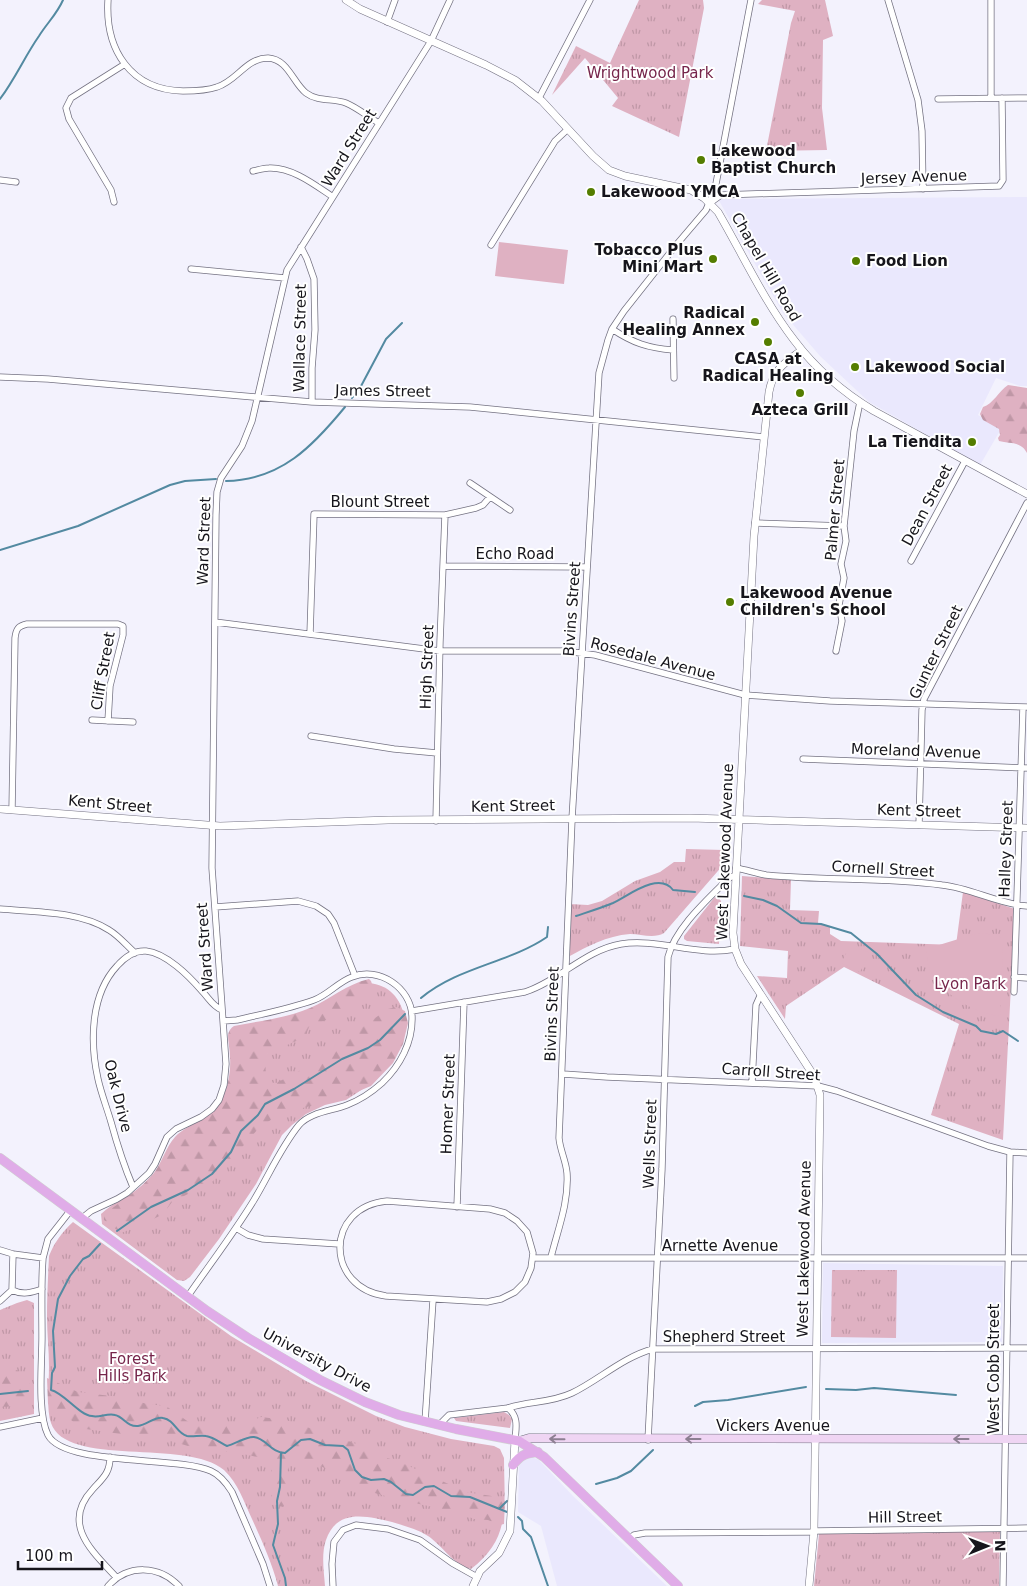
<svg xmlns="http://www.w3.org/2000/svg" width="1027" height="1586" font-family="'DejaVu Sans',sans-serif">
  <defs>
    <pattern id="grass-tufts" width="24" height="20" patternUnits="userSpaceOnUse" patternTransform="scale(1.25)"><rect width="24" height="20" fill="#dfb1c2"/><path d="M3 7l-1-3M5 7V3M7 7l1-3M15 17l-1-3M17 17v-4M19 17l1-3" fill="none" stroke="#bf97a6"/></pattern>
    <pattern id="forest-firs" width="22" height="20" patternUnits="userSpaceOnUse" patternTransform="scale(1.25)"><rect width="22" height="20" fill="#dfb1c2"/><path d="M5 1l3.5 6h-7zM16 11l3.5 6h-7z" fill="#bf97a6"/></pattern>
  </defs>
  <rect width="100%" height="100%" fill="#f3f2fd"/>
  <path fill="#eae8fd" d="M1027,197V386H1020L996,378L978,415L1001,429L980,465L869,402L820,356L783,313L718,199Z
    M823,1263L1003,1266L1002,1342L822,1343Z
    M530,1456L539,1460L573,1496L667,1586H557L541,1526L518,1512L519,1462Z"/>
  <path fill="url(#grass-tufts)" d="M639,0H703L704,8L679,137L612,106L618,98L585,58L552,95L576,46L610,63Z
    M762,0H825L833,36L823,40L822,108L827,150L766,151L791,23L795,11L758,4Z
    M686,849L724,850V864L664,933C654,939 641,934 630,934C606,936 588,946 568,957L570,904L588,905L602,901L635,881L660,872L674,862H685Z
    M742,876L791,880L790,910L819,911L818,923L830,927V934L841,941L956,945L963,892L1015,909L1003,1140L931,1115L959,1024L844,967L786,1006L785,1019L757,976L787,978L788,951L740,946Z
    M717,896L721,901L719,944L687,941L684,939V936L714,898Z
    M365,983C386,983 399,995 404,1015L369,1085L346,1100L325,1105L306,1114L292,1125L282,1135L256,1184L219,1239L190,1277L184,1281L177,1280L102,1224L101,1214C111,1204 128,1197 140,1188L205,1120L218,1110L226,1093L310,1012Z
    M73,1222L231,1336L306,1381L376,1416L405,1427L451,1439L494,1446L500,1449L504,1458C504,1504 512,1538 471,1569C454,1566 442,1545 428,1536C417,1529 405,1526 392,1522C367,1516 337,1508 326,1540C321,1554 324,1572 325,1586H278C272,1563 262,1541 252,1519C244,1502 238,1483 224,1470C187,1438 66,1468 51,1423C46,1408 49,1383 49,1367C49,1350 47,1334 47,1317C47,1297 48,1277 49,1256C54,1243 62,1232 73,1222Z
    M832,1270H897L896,1338L831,1337Z
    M27,1300L34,1303V1414L0,1421V1310L17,1303Z
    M504,1412L509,1415L512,1419L510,1428L456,1421L454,1418Z
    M1000,1531L999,1586H814L819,1534Z"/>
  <path fill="url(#forest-firs)" d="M1008,385L1027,388V453C1021,441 1010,444 999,441L998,438L1000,435L999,429L983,420L980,414L983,407C993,404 999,391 1008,385Z
    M369,979L371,981C372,984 373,986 372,989C369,1003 322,1022 309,1027L305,1037L267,1054L265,1065L267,1082L276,1083L296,1073L388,1009L396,1007L405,1011L408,1023L403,1044L393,1063L371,1086L342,1098L279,1114L258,1129L212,1182L172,1202L163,1214L144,1224L121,1233L104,1220V1215C120,1201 140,1190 154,1173C162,1162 166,1147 175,1137C189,1122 213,1120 222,1099C228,1087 231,1071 230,1058C230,1050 228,1042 228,1035C229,1030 231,1028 234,1026C259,1021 287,1018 310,1008C330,999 347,984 369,979Z
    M0,1370H17L28,1379C37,1407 23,1406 0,1407Z
    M47,1378L78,1392L127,1398L147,1404L166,1406L190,1423L215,1426L245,1423L261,1417L286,1420L354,1443L372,1454L398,1461L466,1492L498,1497L505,1501L504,1524L500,1525L488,1520L474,1519L460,1513L392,1498L361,1489L312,1461L299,1459L290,1462L287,1472L286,1504L283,1507L273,1504L271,1500V1462L267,1459L243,1454L237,1458L229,1452L188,1446L151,1435H128L86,1429L77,1425L65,1415L48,1404Z"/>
  <path fill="#dfb1c2" d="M499,242L568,250L564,284L495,276Z
    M978,933L998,935L1001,938V944H1003L1000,1016C973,1014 937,991 928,965C927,960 927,954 926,949Z
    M851,944L870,953L860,972L841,963Z"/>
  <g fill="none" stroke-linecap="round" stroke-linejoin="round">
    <path stroke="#538aa1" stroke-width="2" d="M0,99C15,79 25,56 39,36C47,23 57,14 63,0
      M352,398L360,388L386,339L402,323
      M226,481C281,480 313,446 345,407
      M0,550L78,526L170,485L185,481L216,479
      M744,896L763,900L777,906L801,923L821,924L851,933L877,954L916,995L943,1012L976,1026L981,1031L996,1034L1003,1031L1018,1041
      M576,916C588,912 601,908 613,903C628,896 659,871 673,890L695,892
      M421,998C458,967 509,963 547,937L548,927
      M117,1231L151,1207L188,1190L212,1174L231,1152L241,1131L258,1115L265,1104L294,1089L342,1059L368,1048L380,1040L405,1014
      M100,1244L89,1256L83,1259L70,1276L58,1299L53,1331L55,1367L52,1373L51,1390C64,1393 79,1415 92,1416C99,1418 107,1413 115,1415C124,1417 127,1427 138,1426C147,1425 155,1416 163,1418C175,1420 176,1433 187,1436C193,1437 200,1435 206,1436C213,1437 221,1443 227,1446C235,1444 247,1436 254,1437C267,1439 270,1452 285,1453L301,1440L310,1439L325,1445L343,1446L348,1450L355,1470L362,1477L371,1480L384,1479L391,1482L406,1494L413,1495L425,1487L434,1486L451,1496L470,1497L507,1512
      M826,1389L856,1390L874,1388L956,1395
      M0,1394L28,1391
      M695,1406L703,1402L728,1400L806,1387
      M281,1453L280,1487L277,1501L278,1524L273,1545L285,1578L286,1586
      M596,1484L617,1478L631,1471L653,1450
      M500,1508L507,1501
      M518,1517L522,1521L523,1529L531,1537L548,1586"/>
    <defs>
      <path id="minor" d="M108,0C105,49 130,90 183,91C194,91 206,91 217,87C237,81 246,58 268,58C288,59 293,83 306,93C318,102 333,98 346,103C358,108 368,117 379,123
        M888,0L918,100L922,131L923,189
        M991,0V98
        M387,22L395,0
        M539,98L590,0
        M938,99L1027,98
        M253,171C258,170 264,168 269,168C292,167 315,185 333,197
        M0,180L16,182
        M114,202L111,190L69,119L66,108L71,98L125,64
        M710,203L721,195L999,186L1003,180L1002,98
        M491,245L555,141L568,129
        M301,247L307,259L314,279L315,330L312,368V402
        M191,269L285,278
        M673,319L674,378
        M612,329C633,343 648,348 673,350
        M0,377L48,379L312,402L470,407L764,437
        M470,483L510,510
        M755,523L844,526
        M911,561L965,461
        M443,566L587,567
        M215,622L440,651H565L595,655L745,695L830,701L1027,707
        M310,634L314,514L445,515L476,508L483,505L490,497
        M836,651L842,621L839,605L844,578L841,564L846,541L844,526L854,431L860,402
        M92,720L133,722
        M311,736L394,749L437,753
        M803,759L1027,768
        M12,810L15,638C16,629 18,626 27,624H118L123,626V635L110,686L108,721
        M436,821L440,642L445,515
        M919,825L922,710L924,699L1027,503
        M736,868C746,870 756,873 766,875C824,881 883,877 942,885C971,888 998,904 1027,906
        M215,907L298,901L316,906L328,914L334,923L355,976
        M0,909C34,912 80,911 109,930C119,936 126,945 135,953
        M1014,977L1027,978
        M1014,992L1023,707
        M412,1011L525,992C559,981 585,950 621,944C659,938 697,957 735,949
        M563,1074L607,1077L818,1086L837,1091L988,1146L1010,1152L1027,1153
        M752,1082L756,1005L760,996
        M133,1187C124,1166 117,1144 111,1122C107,1108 101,1093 98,1079C90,1043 90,995 117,966C124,958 134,950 146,951C166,953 189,976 201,990C209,998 212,1006 222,1010
        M387,1201L490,1209L505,1213L517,1221L527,1232L533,1253L531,1268L525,1282L515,1292L501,1299L487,1302L386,1296C325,1288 324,1207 387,1201Z
        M457,1207L464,1002
        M70,1211L48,1239L43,1258C41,1284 42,1311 42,1337C42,1363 37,1413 48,1435C64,1466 177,1456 211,1471C220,1475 227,1484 232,1492L263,1564L270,1586
        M81,1219L91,1211L117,1199L127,1193L149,1173L155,1164L167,1137L176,1129L201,1117L212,1109L219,1100L224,1085L226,1064L223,1021L212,868L216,515L217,492L221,478L242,446L252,421L287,270L431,41L450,0
        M236,1228L248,1235L263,1239L339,1244
        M0,1250L13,1254L43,1258
        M551,1257C558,1229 569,1202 567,1173C566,1161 560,1150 559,1138L572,819L599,373L608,340L612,329L624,311L677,244L706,210L715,189L751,0
        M533,1258H1027
        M12,1290L13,1254
        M12,1290C22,1295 31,1293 42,1289
        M188,1296C210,1264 234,1233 254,1200C269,1175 281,1147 299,1125C310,1112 332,1111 347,1105C360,1100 372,1092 382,1083C400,1066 413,1042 412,1016C411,988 379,966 352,977C338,982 328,995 314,1000C289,1009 262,1014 237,1020L223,1021
        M0,1301L12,1290
        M508,1408C519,1417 516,1428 515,1440
        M425,1422L433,1300
        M439,1425L449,1415L508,1408C529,1401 551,1403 572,1393C599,1380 623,1357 653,1349L1027,1348
        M0,1427L43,1418
        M648,1440L662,1169L668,957C675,928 708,899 729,878L736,875
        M110,1457C110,1473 103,1478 93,1489C60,1524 93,1552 117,1578
        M814,1531L1027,1528
        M629,1539L634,1535L645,1533L814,1532
        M108,1586C128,1564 159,1565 179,1586
        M333,1586L332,1564L334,1542L343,1530L356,1525L388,1529L420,1540L452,1563L477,1577
        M1003,1586L1010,1152"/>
      <path id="tertiary" d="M346,0L360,9L486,65L515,80L542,101L593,156L609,170L625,176L691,190L704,198L718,212C743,255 764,301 794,340C815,368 844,393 874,411L1027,494
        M802,350C784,363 773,370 769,392L754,536L733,933L735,949L741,964L814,1076L820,1095L814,1531L809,1586
        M0,809L220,826L388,820L690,818L1027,828
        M473,1586L480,1571L499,1553L510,1531L515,1440"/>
      <path id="secondary" d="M519,1441L529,1438L1027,1439"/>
      <path id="primary" d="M0,1158L207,1311L248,1338L320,1380L365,1402L399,1415L456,1429L519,1441L544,1457L678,1586
        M513,1465C520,1455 526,1453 538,1452"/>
    </defs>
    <use href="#minor" stroke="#747282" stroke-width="7"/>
    <use href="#tertiary" stroke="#747282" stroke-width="8"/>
    <use href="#secondary" stroke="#747282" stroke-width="9"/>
    <use href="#primary" stroke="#d0d0d1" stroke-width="10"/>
    <use href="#minor" stroke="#fff" stroke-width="5.5"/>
    <use href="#tertiary" stroke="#fff" stroke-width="7"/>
    <use href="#secondary" stroke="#efd5f3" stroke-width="8"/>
    <use href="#primary" stroke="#e0ace8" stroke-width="9"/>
  </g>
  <defs><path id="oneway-shaft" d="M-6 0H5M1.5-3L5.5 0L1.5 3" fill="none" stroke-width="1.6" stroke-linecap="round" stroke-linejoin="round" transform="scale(1.25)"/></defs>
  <g stroke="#8d7f92">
    <use href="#oneway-shaft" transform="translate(557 1439) rotate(-179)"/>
    <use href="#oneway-shaft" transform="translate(693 1439) rotate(180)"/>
    <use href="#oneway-shaft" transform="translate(961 1439) rotate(-180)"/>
  </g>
  <g fill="#547d00" stroke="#fff" stroke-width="2">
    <circle cx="701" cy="160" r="5"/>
    <circle cx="591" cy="192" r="5"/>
    <circle cx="713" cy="259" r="5"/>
    <circle cx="856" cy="261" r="5"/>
    <circle cx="755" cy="322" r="5"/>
    <circle cx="768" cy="342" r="5"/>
    <circle cx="855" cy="367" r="5"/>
    <circle cx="800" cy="393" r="5"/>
    <circle cx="972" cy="442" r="5"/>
    <circle cx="730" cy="602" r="5"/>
  </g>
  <g text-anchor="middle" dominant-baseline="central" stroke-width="4" stroke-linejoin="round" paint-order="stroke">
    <g font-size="15" fill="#76254b" stroke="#fff">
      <text x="650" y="73">Wrightwood Park</text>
      <text x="970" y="984">Lyon Park</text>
      <text x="132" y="1359">Forest<tspan x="132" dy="17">Hills Park</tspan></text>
    </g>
    <g font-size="15" fill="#16151b" stroke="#fff">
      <text transform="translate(349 148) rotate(-58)">Ward Street</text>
      <text transform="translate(914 177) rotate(-2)">Jersey Avenue</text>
      <text transform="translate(766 267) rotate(60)">Chapel Hill Road</text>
      <text transform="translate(300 338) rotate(-89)">Wallace Street</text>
      <text transform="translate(383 391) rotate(1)">James Street</text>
      <text x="380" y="502">Blount Street</text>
      <text transform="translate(927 505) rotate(-62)">Dean Street</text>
      <text transform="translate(835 510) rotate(-85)">Palmer Street</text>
      <text transform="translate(204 541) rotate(-88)">Ward Street</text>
      <text x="515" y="554">Echo Road</text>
      <text transform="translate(572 609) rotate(-86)">Bivins Street</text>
      <text transform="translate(936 652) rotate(-64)">Gunter Street</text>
      <text transform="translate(653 659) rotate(15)">Rosedale Avenue</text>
      <text transform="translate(427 667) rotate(-88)">High Street</text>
      <text transform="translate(103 671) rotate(-80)">Cliff Street</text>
      <text transform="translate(916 751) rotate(2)">Moreland Avenue</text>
      <text transform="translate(110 804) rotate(5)">Kent Street</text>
      <text transform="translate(513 806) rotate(-1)">Kent Street</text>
      <text transform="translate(919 811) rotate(2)">Kent Street</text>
      <text transform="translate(1006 849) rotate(-88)">Halley Street</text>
      <text transform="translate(725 852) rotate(-88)">West Lakewood Avenue</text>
      <text transform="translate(883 869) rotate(3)">Cornell Street</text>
      <text transform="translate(205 947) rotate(-94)">Ward Street</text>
      <text transform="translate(552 1014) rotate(-88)">Bivins Street</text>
      <text transform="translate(771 1072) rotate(4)">Carroll Street</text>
      <text transform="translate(118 1096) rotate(76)">Oak Drive</text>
      <text transform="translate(448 1104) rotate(-88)">Homer Street</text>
      <text transform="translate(650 1144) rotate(-88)">Wells Street</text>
      <text x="720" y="1246">Arnette Avenue</text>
      <text transform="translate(804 1249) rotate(-89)">West Lakewood Avenue</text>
      <text x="724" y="1337">Shepherd Street</text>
      <text transform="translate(317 1360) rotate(28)">University Drive</text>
      <text transform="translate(994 1369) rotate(-90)">West Cobb Street</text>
      <text x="773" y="1426">Vickers Avenue</text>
      <text transform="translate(905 1517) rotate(-1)">Hill Street</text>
    </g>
    <g font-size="15" font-weight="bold" fill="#16151b" stroke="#fff" text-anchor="start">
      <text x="711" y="151">Lakewood<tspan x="711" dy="17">Baptist Church</tspan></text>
      <text x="601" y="192">Lakewood YMCA</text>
      <text x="703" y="250" text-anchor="end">Tobacco Plus<tspan x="703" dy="17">Mini Mart</tspan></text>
      <text x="866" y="261">Food Lion</text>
      <text x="745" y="313" text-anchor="end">Radical<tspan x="745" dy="17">Healing Annex</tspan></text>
      <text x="768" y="359" text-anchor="middle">CASA at<tspan x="768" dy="17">Radical Healing</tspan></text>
      <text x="865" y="367">Lakewood Social</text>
      <text x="800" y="410" text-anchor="middle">Azteca Grill</text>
      <text x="962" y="442" text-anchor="end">La Tiendita</text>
      <text x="740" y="593">Lakewood Avenue<tspan x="740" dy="17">Children's School</tspan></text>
    </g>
  </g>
  <g transform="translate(987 1546) rotate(89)" stroke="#ffffff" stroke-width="4" paint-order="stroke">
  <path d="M0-4L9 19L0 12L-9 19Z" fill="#16151b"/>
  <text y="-8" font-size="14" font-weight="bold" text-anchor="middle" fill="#16151b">N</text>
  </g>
  <path d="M18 1561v8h84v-8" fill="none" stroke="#16151b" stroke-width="2.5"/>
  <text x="25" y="1561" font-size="15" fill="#16151b" stroke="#ffffff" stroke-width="4" paint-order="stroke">100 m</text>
</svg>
